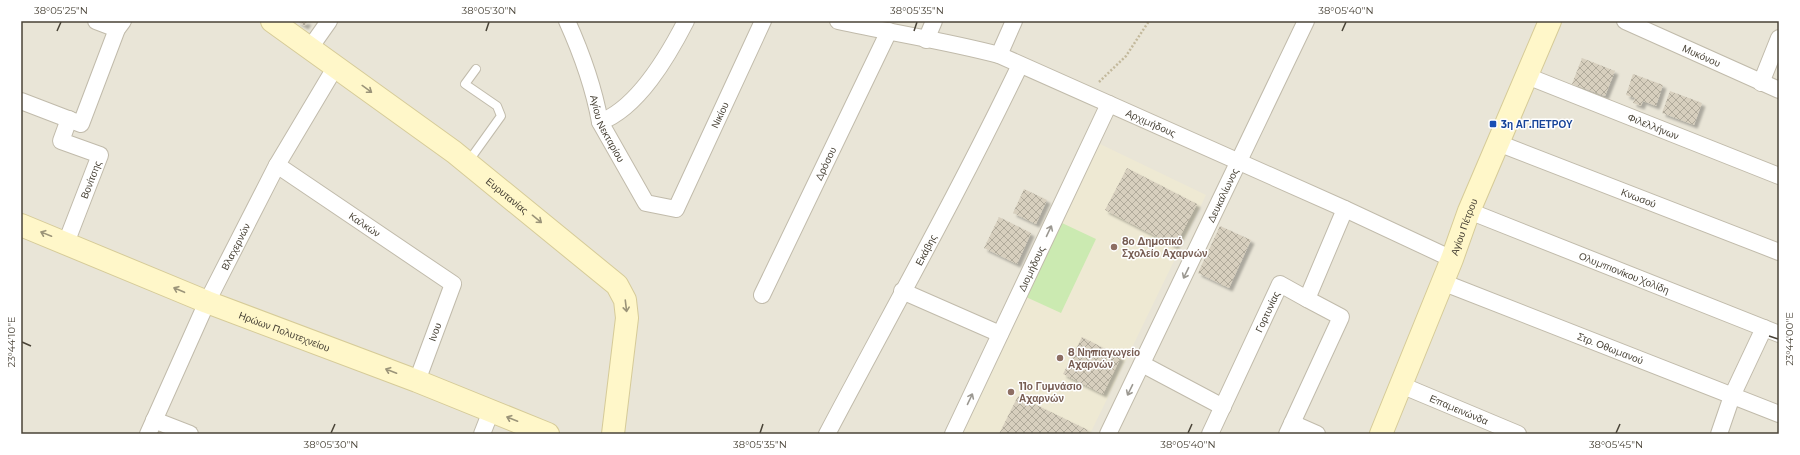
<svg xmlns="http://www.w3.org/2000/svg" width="1800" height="455" font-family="Montserrat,sans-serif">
  <defs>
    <pattern id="building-cross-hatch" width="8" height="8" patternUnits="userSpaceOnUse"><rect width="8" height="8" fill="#d7cfbe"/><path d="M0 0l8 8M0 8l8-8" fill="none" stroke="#b0aa9b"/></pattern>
    <filter id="shadow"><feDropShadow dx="3.5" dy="3.5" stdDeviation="1" flood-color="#0004"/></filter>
  </defs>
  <rect width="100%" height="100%" fill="#f5f2e9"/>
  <path fill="#e9e5d7" d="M21,21H1779V434H21Z"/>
  <path fill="#eee9d3" d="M1098,143L1206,195L1090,434H958Z"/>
  <path fill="#cbeab1" d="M1062,223L1096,239L1061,313L1026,297Z"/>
  <path fill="url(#building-cross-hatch)" filter="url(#shadow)" d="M296,21H308L305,26Z
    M1582,58L1615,71L1605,96L1572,84Z
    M1633,74L1663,85L1656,106L1643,101L1641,106L1633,103L1635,98L1626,95Z
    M1670,91L1702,103L1694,125L1662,113Z
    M1127,168L1197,204L1175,246L1105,210Z
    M1024,189L1047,200L1036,224L1013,213Z
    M999,217L1031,233L1017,264L984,248Z
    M1220,226L1251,240L1229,288L1198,273Z
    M1082,337L1121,357L1103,394L1063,374Z
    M1018,396L1088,430L1086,434H999Z"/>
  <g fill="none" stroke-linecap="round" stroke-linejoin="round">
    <defs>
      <path id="lane" d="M468,162L501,116L497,106L465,84L476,69"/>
      <g id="street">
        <path d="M96,21L117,29"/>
        <path id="s1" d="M567,21C581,52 594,89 600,122L646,203L676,209L763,21"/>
        <path id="s2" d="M838,21C892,33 946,41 999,55L1345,209L1452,259"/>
        <path id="s3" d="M1625,21L1779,90"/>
        <path d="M926,40L934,21"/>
        <path d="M310,48L329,21"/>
        <path d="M999,55L1014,21"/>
        <path id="s4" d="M1527,76L1779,176"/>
        <path d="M1761,83L1779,38"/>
        <path d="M21,101L81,124L117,29L123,21"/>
        <path d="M600,122C638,108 668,56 686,21"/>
        <path id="s5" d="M1498,143L1779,252"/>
        <path id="s6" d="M277,165L453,284L417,381"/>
        <path id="s7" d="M1469,211L1779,334"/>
        <path id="s8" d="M66,243L100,155L61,141L69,119"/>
        <path id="s9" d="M1442,282L1779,414"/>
        <path d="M902,291L1000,334"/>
        <path id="s10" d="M762,295L889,31"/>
        <path d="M1142,364L1223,407"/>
        <path id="s11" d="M1401,385L1518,434"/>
        <path d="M154,420L190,434"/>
        <path d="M1292,423L1317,434"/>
        <path id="s12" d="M148,434L207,302L277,165L336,66"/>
        <path d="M482,434L491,411"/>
        <path id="s13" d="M827,434C892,311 960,190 1020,65"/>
        <path id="s14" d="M953,434L1109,104"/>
        <path id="s15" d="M1108,434L1306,21"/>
        <path id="s16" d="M1210,434L1280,284L1307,299L1345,209"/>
        <path d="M1287,434L1341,317L1307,299"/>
        <path d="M1719,434L1732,396L1764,328"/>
      </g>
      <g id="secondary">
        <path id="s17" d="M272,21L454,152L617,285L625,300L627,318L613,434"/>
        <path id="s18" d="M21,225L207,302L417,381L548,434"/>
        <path id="s19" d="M1381,434L1452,259L1469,211L1550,21"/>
      </g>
    </defs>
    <use href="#lane" stroke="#c1bbab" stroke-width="10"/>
    <use href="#street" stroke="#c1bbab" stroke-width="18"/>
    <use href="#secondary" stroke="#d6cb98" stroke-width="24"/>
    <path stroke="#c3b99c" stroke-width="2.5" stroke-dasharray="2 2" stroke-linecap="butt" d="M1099,82L1126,56L1149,21"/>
    <use href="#lane" stroke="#fff" stroke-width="8"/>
    <use href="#street" stroke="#fff" stroke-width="16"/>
    <use href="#secondary" stroke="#fff7c9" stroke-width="22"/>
  </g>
  <defs><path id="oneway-shaft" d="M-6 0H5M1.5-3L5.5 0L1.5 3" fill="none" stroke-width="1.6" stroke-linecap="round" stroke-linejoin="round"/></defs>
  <g stroke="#9b9479">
    <use href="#oneway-shaft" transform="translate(367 89) rotate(36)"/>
    <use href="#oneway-shaft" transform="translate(537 219) rotate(39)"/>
    <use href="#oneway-shaft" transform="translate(46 234) rotate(-158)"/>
    <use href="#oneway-shaft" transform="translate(179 290) rotate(-157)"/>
    <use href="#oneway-shaft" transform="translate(626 306) rotate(83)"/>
    <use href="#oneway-shaft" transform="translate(391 371) rotate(-159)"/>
    <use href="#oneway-shaft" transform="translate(512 419) rotate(-158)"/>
  </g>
  <g stroke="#9b9891">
    <use href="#oneway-shaft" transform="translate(1049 231) rotate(-65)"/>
    <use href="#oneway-shaft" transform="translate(1186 273) rotate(116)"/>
    <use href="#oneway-shaft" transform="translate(1130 390) rotate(116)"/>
    <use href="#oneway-shaft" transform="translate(970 399) rotate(-65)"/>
  </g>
  <path fill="none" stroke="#494337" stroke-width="1.5" d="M57,31L61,22M486,31L489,22M914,31L917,22M1342,31L1346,22M1769,336L1778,339M22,342L31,346M331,433L335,424M760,433L763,424M1188,433L1192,424M1616,433L1620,424"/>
  <rect fill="#1a4fb4" stroke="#fff" stroke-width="1.5" x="1489" y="120" width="8" height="8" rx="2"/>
  <g fill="#8d6e63" stroke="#fff" stroke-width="1.5">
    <circle cx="1114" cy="247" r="4"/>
    <circle cx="1060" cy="358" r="4"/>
    <circle cx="1011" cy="392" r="4"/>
  </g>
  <g text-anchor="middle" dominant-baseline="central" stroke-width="3" stroke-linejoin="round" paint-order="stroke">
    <g font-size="10" fill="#494337" stroke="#fff">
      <text stroke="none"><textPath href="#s3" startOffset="84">Μυκόνου</textPath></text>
      <text stroke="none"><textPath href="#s1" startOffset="334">Νικίου</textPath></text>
      <text stroke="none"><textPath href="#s2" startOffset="331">Αρχιμήδους</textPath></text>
      <text stroke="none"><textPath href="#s4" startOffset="136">Φιλελλήνων</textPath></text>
      <text stroke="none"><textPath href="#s1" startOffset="115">Αγίου Νεκταρίου</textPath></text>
      <text stroke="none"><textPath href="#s10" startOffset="146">Δρόσου</textPath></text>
      <text stroke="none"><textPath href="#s8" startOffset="68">Βονίτσης</textPath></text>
      <text stroke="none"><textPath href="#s17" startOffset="293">Ευρυτανίας</textPath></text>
      <text stroke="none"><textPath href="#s15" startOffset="265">Δευκαλίωνος</textPath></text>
      <text stroke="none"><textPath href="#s5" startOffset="151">Κνωσού</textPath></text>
      <text stroke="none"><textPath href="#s6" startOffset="106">Καλκών</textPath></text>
      <text stroke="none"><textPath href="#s19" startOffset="223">Αγίου Πέτρου</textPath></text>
      <text stroke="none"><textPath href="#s12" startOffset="207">Βλαχερνών</textPath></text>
      <text stroke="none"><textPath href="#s13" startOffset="209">Εκάβης</textPath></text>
      <text stroke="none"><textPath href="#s14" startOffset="183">Διομήδους</textPath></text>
      <text stroke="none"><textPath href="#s7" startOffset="167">Ολυμπιονίκου Χολίδη</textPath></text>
      <text stroke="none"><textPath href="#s16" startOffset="135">Γορτυνίας</textPath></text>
      <text stroke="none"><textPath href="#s18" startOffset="284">Ηρώων Πολυτεχνείου</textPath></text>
      <text transform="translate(435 332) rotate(-70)">Ινου</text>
      <text stroke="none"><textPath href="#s9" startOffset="181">Στρ. Οθωμανού</textPath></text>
      <text stroke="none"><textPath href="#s11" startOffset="63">Επαμεινώνδα</textPath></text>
    </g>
    <g font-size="10" font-weight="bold" fill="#164399" stroke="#fff" text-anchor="start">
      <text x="1501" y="124">3η ΑΓ.ΠΕΤΡΟΥ</text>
    </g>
    <g font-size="10" font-weight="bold" fill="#785e54" stroke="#fff" text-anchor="start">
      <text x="1122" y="241">8ο Δημοτικό<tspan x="1122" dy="12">Σχολείο Αχαρνών</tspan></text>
      <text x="1068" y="352">8 Νηπιαγωγείο<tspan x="1068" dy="12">Αχαρνών</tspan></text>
      <text x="1019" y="386">11ο Γυμνάσιο<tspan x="1019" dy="12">Αχαρνών</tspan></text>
    </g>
  </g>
  <rect width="1800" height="455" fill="none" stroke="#ffffff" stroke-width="44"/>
  <rect x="22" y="22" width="1756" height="411" fill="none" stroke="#494337" stroke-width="1.5"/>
  <g font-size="10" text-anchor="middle" fill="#494337">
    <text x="61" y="14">38°05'25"N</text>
    <text x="489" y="14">38°05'30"N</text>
    <text x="917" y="14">38°05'35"N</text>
    <text x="1346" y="14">38°05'40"N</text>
    <text transform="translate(1789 339) rotate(-90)" y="4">23°44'00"E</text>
    <text transform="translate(11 342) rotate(-90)" y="4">23°44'10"E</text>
    <text x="331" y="448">38°05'30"N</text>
    <text x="760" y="448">38°05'35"N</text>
    <text x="1188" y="448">38°05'40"N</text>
    <text x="1616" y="448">38°05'45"N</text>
  </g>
</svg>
